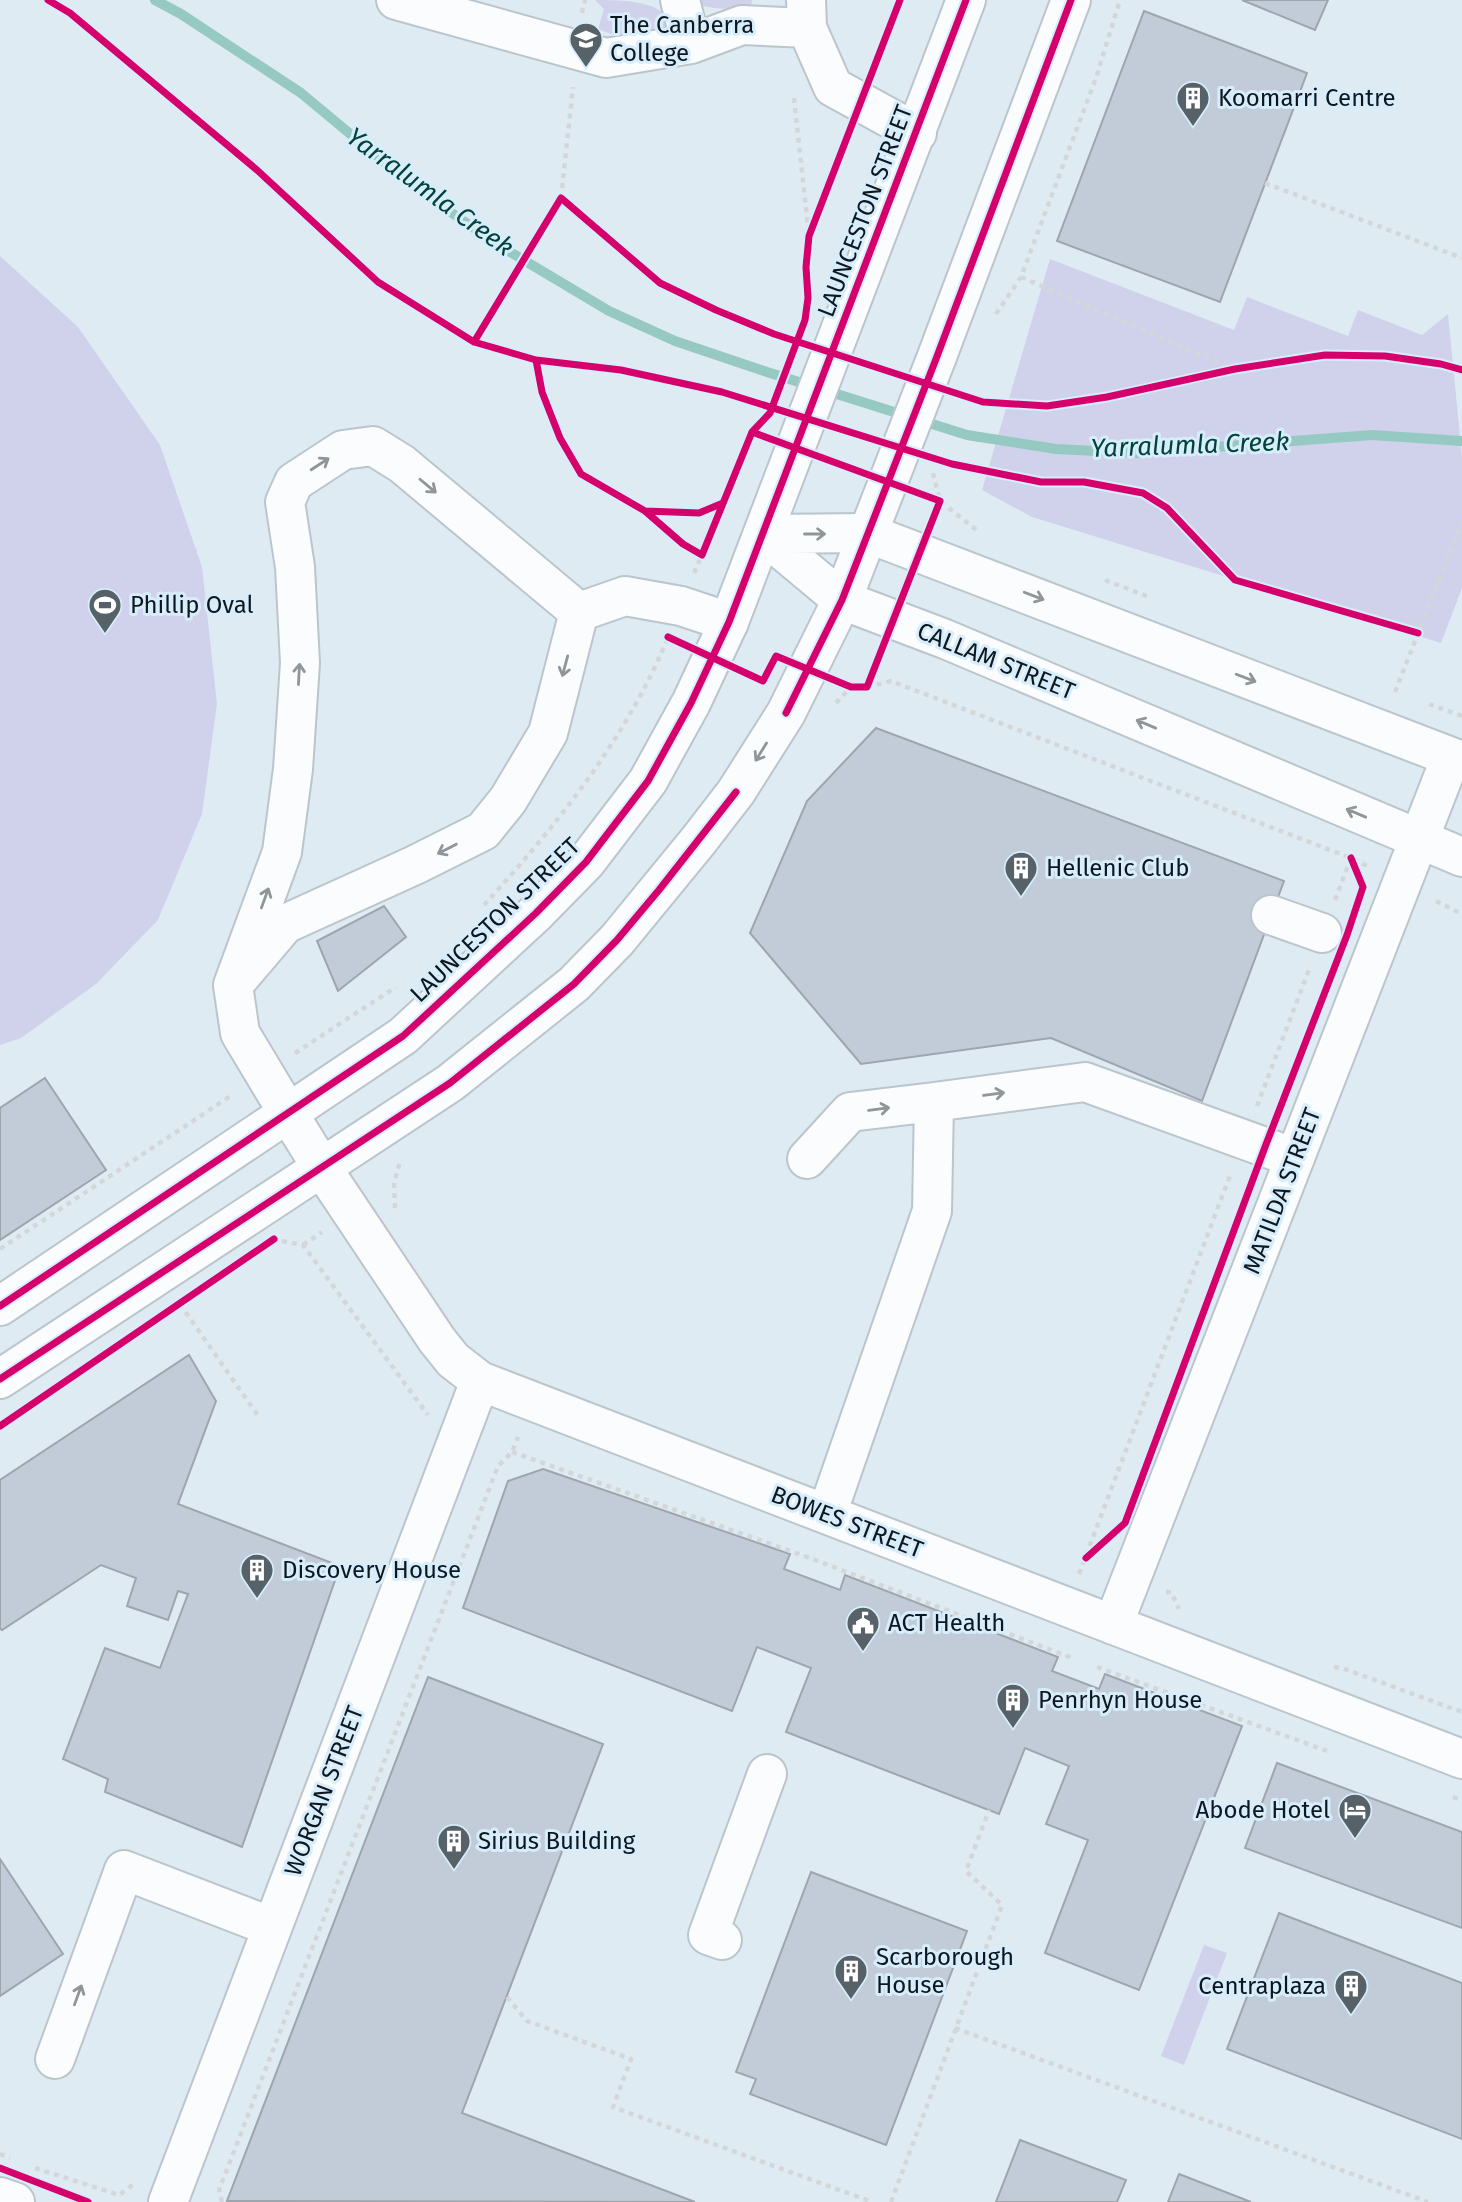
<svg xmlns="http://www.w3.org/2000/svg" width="1462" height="2202" font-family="'Fira Sans',sans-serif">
  <rect width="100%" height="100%" fill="#dfebf3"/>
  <path fill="#d0d2eb" d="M595,0C618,0 669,0 669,26C646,46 624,39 598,29L604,9Z
    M702,0H752L751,7C734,8 718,11 701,5Z
    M0,256L78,327L160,445L202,567L217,704L202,814L158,920L96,984L21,1038L0,1045Z
    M1050,259L1234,330L1247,297L1348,336L1358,310L1422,335L1448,314L1462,457V588L1441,643L1032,517L982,490Z
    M1204,1945L1227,1953L1184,2065L1161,2056Z"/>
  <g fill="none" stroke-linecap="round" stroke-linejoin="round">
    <path stroke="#96c9c2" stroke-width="10" d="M155,0L181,14L301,93L414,187L500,246L609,311L675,341L767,372L967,435L1056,449L1137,453L1372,435L1462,441"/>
  </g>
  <path fill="#c2ccd9" stroke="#9ea5ad" stroke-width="2" d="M1242,0H1328L1315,30Z
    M1144,11L1307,73L1220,302L1057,241Z
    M876,728L1284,881L1202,1101L1051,1038L861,1064L750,933L807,801Z
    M384,906L406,937L338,991L317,941Z
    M45,1078L106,1170L0,1240V1108Z
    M189,1355L216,1401L178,1504L340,1566L242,1847L105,1792L108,1779L63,1759L105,1648L160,1668L188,1594L178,1591L168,1620L127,1606L136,1578L101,1565L2,1630L0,1629V1480Z
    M543,1469L790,1554L784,1569L840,1590L845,1575L1058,1657L1052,1671L1099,1689L1105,1674L1242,1726L1139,1990L1045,1953L1088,1840L1046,1824L1069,1766L1025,1748L999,1814L786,1732L811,1668L757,1647L732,1711L463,1608L508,1481Z
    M428,1677L603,1744L462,2113L695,2202L227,2201Z
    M1277,1763L1462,1832V1928L1245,1848Z
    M0,1859L63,1954L0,1996Z
    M811,1872L967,1931L886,2145L750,2094L756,2079L736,2072Z
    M1279,1913L1462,1983V2139L1227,2049Z
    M1020,2140L1126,2180L1117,2202H996Z
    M1179,2174L1251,2202H1168Z"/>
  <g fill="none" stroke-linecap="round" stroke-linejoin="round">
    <defs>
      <path id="minor" d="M396,0L606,58L691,44L742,25L807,28
        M680,0L691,44
        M806,0L807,28L833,87L917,133
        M763,534L842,600L945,639L1462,857
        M763,534L867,533L1462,761
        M579,612L625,596L681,606L729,622
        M1271,915L1322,933
        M233,985L285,924L415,865L483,831L508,800L548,733L579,612L402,464L373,446L343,450L294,482L285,502L295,567L300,663L293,769L282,852L233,985L240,1033L288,1113
        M807,1159L850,1112L934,1102
        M322,1168L437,1340L453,1360L480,1381L1462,1759
        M827,1514L932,1211L934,1102L1085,1082L1295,1158
        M1113,1625L1451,757
        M722,1940L708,1935L767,1774
        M55,2059L124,1870L272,1927
        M0,2197L15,2202
        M168,2202L480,1381"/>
      <path id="major" d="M288,1113L322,1168
        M0,1306L403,1036L536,913L586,862L648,781L691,703L729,622L966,0
        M0,1379L450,1083L574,984L617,940L699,840L736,792L786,713L842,600L936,359L1071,0"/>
    </defs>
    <use href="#minor" stroke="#bbc5cc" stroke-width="42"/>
    <use href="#major" stroke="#bbc5cc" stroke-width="42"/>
    <path stroke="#d4d7da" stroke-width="4.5" stroke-dasharray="5 5" stroke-linecap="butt" d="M582,13L585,0
      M794,98L809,236
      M1265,183L1462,258
      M561,198L573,87
      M1021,277L1235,369
      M996,314L1021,277L1096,78L1120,0
      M933,473L940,501L979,532
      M694,573L702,555
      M1105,580L1149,597
      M867,687L891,681L1351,858L1369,867
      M1395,692L1462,522
      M836,703L851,687
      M1429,704L1462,716
      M1335,900L1351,858
      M1436,901L1462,914
      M484,905C557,825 625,740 667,640
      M295,1053L396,987
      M1257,1106L1310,967
      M395,1208L394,1183L400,1162
      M282,1241L303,1245L428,1415
      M303,1245L322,1232
      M0,1249L232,1095
      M180,1304L259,1417
      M512,1452L810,1558L1075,1659
      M1079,1574L1231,1173
      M1166,1592H1171L1179,1609
      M1097,1667L1330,1752
      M1334,1667L1342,1668L1462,1712
      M1453,1797L1462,1801
      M507,1997L527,2021L631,2059L613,2107L872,2202
      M955,2028L1428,2202
      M0,2154L10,2158
      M35,2168L119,2195L134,2184
      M222,2202L219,2190L498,1466L512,1452L518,1437
      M891,2202L1002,1905L966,1871L989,1810"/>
    <use href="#minor" stroke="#fafcfd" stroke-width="38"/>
    <use href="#major" stroke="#fafcfd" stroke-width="38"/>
    <defs>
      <path id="cycleway" d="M48,0L70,13L257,170L378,282L474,342L536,360L542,392L560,438L581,474L645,511L699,513L723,503
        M474,342L561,198L660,283L716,310L774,334L983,402L1047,406L1107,397L1235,369L1325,355L1385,356L1441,364L1462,370
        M536,360L621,370L722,392L952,464L1041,482H1084L1143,493L1167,508L1235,580L1418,633
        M645,511L683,544L702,555L752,432L770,413L805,320L808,298L806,267L809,236L900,0
        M668,637L763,681L776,656L851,687H867L940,501L752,432
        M786,713L842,600L936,359L1071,0
        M0,1306L403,1036L536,913L586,862L648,781L691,703L729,622L966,0
        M0,1379L450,1083L574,984L617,940L659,890L736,792
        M0,1426L274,1239
        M1086,1558L1125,1523L1265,1147L1347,935L1363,887L1351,858
        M0,2168L88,2202"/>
    </defs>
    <use href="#cycleway" stroke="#d7edfb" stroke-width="11"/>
    <use href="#cycleway" stroke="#d6006c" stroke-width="7"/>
  </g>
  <defs><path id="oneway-shaft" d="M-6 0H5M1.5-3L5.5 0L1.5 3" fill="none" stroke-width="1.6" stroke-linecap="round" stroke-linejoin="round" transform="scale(1.75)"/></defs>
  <g stroke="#8f9598">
    <use href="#oneway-shaft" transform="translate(320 464) rotate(-33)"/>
    <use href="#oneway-shaft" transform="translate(428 486) rotate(40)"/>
    <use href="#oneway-shaft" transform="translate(815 534)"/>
    <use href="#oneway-shaft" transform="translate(1034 596) rotate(21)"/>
    <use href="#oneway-shaft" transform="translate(565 666) rotate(105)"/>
    <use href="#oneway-shaft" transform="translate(299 674) rotate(-87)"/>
    <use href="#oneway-shaft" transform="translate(1246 678) rotate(21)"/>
    <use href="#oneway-shaft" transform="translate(1146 724) rotate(-157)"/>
    <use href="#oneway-shaft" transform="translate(761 752) rotate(122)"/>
    <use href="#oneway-shaft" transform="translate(1356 813) rotate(-157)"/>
    <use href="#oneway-shaft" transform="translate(447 849) rotate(153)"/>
    <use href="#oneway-shaft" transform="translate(265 898) rotate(-70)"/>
    <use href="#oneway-shaft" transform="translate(994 1094) rotate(-8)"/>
    <use href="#oneway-shaft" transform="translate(879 1109) rotate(-7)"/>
    <use href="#oneway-shaft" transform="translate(78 1995) rotate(-70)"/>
  </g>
  <defs>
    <symbol id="school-pin" viewBox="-11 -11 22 30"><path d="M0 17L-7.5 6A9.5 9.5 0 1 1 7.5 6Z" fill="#566168" stroke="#d7edfb"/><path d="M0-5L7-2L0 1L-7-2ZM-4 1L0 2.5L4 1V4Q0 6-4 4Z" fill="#fff"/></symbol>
    <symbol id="building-pin" viewBox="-11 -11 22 30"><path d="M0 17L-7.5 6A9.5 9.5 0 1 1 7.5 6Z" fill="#566168" stroke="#d7edfb"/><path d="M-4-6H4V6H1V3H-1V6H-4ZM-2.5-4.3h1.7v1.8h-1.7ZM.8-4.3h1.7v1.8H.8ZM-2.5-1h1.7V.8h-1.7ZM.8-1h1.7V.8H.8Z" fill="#fff"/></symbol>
    <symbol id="stadium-pin" viewBox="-11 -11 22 30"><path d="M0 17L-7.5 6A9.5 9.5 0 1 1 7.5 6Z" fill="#566168" stroke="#d7edfb"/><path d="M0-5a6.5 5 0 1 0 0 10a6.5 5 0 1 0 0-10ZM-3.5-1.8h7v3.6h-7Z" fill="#fff"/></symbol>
    <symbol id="civic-pin" viewBox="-11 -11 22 30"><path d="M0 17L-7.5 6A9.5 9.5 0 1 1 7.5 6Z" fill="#566168" stroke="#d7edfb"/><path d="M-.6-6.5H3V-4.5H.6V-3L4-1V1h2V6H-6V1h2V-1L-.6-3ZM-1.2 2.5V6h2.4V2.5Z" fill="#fff"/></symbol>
    <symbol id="hotel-pin" viewBox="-11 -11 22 30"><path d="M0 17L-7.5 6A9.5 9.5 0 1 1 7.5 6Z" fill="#566168" stroke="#d7edfb"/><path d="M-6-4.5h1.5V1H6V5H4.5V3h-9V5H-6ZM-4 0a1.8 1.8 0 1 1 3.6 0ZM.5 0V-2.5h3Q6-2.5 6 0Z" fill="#fff"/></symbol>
  </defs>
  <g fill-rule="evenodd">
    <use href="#school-pin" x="567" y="20" width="38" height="52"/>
    <use href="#building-pin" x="1174" y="79" width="38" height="52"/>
    <use href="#stadium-pin" x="86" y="586" width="38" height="52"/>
    <use href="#building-pin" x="1002" y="849" width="38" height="52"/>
    <use href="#building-pin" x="238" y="1551" width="38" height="52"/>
    <use href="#civic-pin" x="844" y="1604" width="38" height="52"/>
    <use href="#building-pin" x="994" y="1681" width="38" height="52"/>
    <use href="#hotel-pin" x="1336" y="1791" width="38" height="52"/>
    <use href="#building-pin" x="435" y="1822" width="38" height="52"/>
    <use href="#building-pin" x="832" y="1952" width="38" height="52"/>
    <use href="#building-pin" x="1332" y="1967" width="38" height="52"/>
  </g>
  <g text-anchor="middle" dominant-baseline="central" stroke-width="6" stroke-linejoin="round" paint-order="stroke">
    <g font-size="24" fill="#0d171d" stroke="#d7edfb" text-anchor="start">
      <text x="610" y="25">The Canberra<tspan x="610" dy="28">College</tspan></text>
      <text x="1218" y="98">Koomarri Centre</text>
      <text x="130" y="605">Phillip Oval</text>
      <text x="1046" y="868">Hellenic Club</text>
      <text x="282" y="1570">Discovery House</text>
      <text x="888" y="1623">ACT Health</text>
      <text x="1038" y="1700">Penrhyn House</text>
      <text x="1330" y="1810" text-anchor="end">Abode Hotel</text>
      <text x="478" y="1841">Sirius Building</text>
      <text x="876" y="1957">Scarborough<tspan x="876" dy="28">House</tspan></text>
      <text x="1326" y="1986" text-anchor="end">Centraplaza</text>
    </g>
    <g font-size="24" fill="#0d171d" stroke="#d7edfb">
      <text transform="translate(865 211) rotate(-69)">LAUNCESTON STREET</text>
      <text transform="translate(996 661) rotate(22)">CALLAM STREET</text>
      <text transform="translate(495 920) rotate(-44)">LAUNCESTON STREET</text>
      <text transform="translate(1282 1191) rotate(-69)">MATILDA STREET</text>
      <text transform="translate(847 1522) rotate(21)">BOWES STREET</text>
      <text transform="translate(324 1791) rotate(-69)">WORGAN STREET</text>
    </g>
    <g font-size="26" font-style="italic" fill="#014239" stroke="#d7edfb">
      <text transform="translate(430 192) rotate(36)">Yarralumla Creek</text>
      <text transform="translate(1190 445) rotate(-2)">Yarralumla Creek</text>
    </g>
  </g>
</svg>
